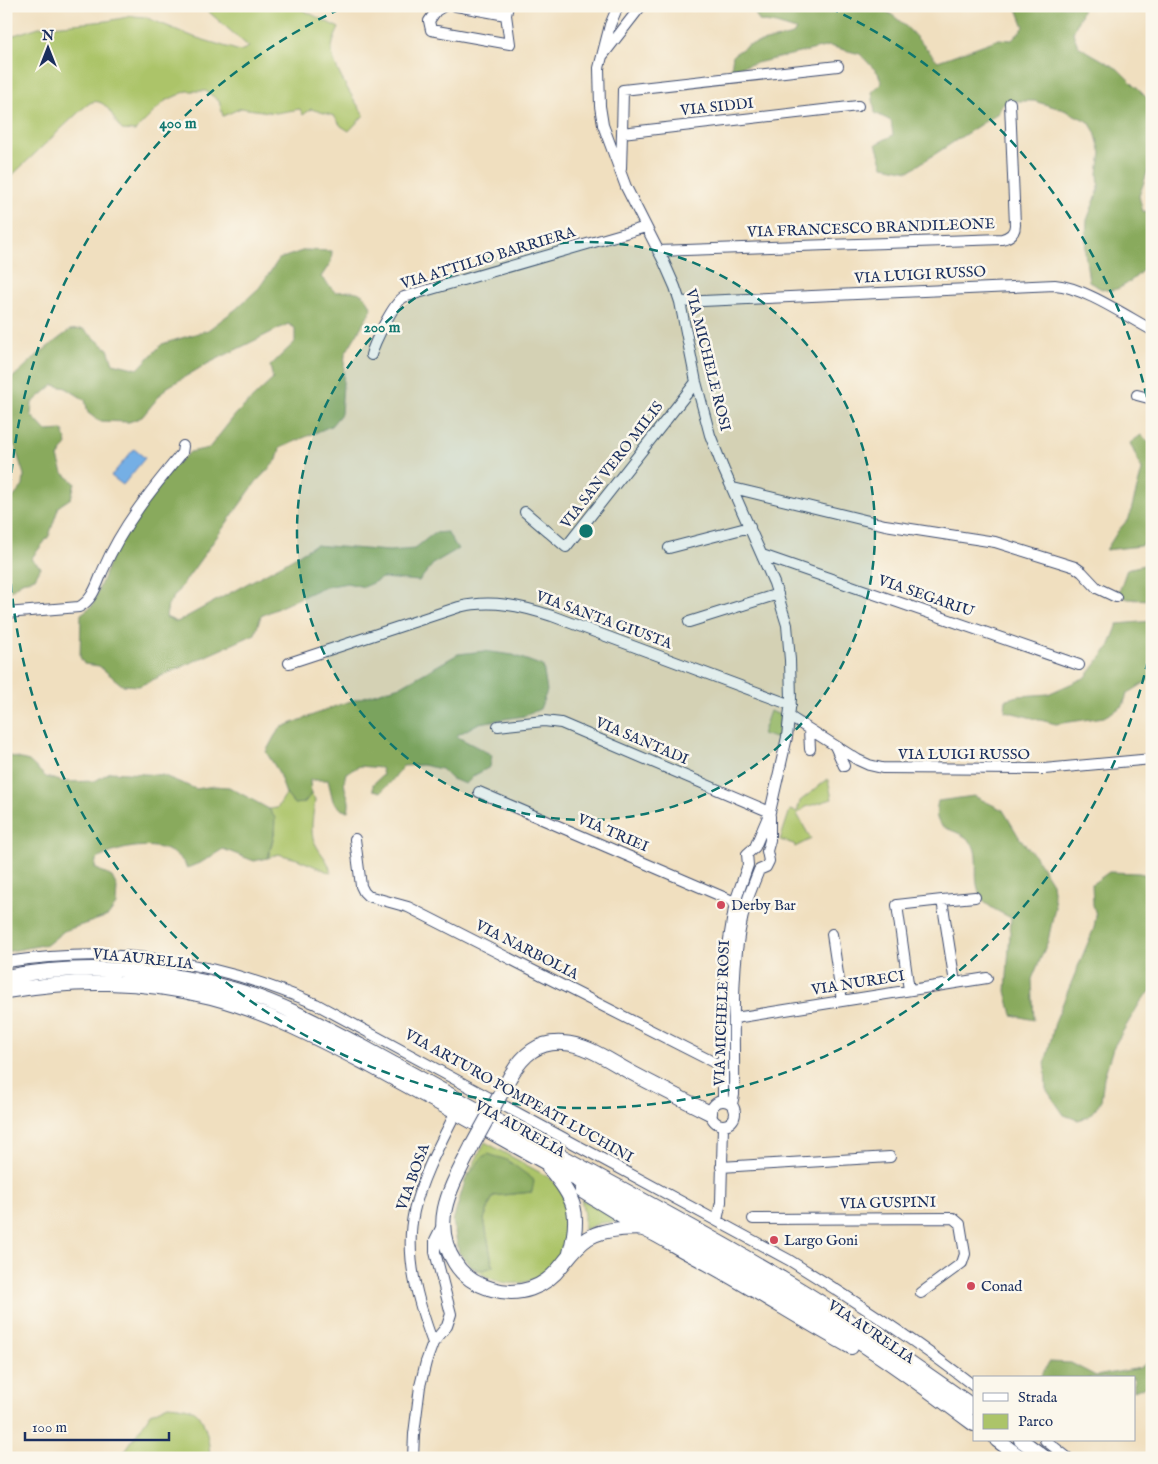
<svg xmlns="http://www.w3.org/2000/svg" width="1158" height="1464" font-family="'IM FELL English',serif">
  <rect width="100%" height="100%" fill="#fbf7ec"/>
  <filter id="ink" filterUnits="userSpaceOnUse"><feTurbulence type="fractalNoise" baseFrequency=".02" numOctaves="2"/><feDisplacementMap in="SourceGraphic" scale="10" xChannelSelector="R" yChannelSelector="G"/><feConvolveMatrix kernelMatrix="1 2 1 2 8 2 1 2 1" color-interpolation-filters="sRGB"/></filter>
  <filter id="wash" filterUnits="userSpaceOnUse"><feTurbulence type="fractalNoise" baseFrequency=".0096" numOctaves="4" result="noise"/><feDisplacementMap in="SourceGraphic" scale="20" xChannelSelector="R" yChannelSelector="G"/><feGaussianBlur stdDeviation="1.12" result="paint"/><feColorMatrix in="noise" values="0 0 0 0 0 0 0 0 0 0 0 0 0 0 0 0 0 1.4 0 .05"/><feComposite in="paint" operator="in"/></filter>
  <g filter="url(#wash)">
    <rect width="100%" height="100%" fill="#f0dfbf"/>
    <path fill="#acc469" stroke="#647a64" d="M202,6H295L339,28C336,34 332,43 332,50C332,67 355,101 364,115L349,131L341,126L334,116L311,109L303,115L300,109L276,113L241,108L223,116L219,101L206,91H187L165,101L135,131L122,130C114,122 108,98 92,102C89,103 85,107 82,109L6,181V40L14,35L39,27L107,21L133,16L145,17L194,37L240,51L249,47Z
      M770,711L780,715L778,739L762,734Z
      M828,779L832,799L806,807L797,814L811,839L795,847L794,844L780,840L790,810L797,812L800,801Z
      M286,794L294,804L304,803L311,794L315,799C314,813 308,833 316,845C322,856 328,859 331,873L297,859L278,854L268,858C273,840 280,825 269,809L277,808Z
      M485,1142L550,1178L569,1197C569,1207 572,1231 570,1240C568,1245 564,1252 560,1257C537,1289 503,1291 473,1268L483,1270L493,1267L484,1219L493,1196L532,1192L465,1181Z
      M581,1199L622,1221L600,1223L584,1230V1215Z
      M168,1405C177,1406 188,1406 196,1412C206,1420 210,1446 210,1458H120L151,1413Z"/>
    <path fill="#89aa5d" stroke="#526c5e" d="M847,6C858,6 870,5 881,9C902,17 922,45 938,61L999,39L1012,40L1024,27L1016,6H1084L1073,33L1078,46L1118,69L1150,101L1152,106V159L1139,196L1143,212L1152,209V261C1140,272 1121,296 1102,289C1098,288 1093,283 1089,281L1085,253L1087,220L1099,189L1098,173L1101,153L1095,132L1089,122L1064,110L1034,101H1016L1003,104L998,113L909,171L883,166L876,144L893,135L891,121L875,113L872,92L882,83L878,73L860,54L829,46L731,69L733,55L748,45L793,35L796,30L776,24L759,21L755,13L768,8L799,14L813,8L826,12L840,10Z
      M305,250L332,251L331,262L321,277L335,292C355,291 363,288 372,309L345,354L341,414L331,426L280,448L277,460L256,482L168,605L166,617L177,622L283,564L315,545L389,551L414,549L434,533L447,532L458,549L434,563L419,581L382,578L364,587L347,583L321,588L261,616L255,634L139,686L122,685L99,666L84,664L80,657L81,614L92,606L115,548L173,467L190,452L209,448L236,414L273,379L270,366L295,342V328L288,324L205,365L166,388L142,417L129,422L99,421L88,413L85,400L66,388L53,385L32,403L31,415L46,431L63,430L67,444L58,457L63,473L75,483L71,498L59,506L49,536L31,559L41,567L35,578L22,582L6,594V515L11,500L23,486L24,475L15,447L6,432V393L11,379L41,352L70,330L83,329L108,349L113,363L138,369L162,344L208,330L236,309L259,288L279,259Z
      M1141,435L1152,445V505L1147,514L1152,538L1140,546L1106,550L1118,531L1129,518L1142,470L1130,443Z
      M1152,563V600L1128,599L1118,595L1127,569Z
      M1152,621V678L1127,694L1123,706L1104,717L1056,724L1005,711L1006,699L1019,696L1048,694L1086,677L1109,647L1118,624Z
      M484,651L513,655L543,666L547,691L540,709L524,716L479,723L456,736L492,755L490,767L475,775L466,784L451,779L441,769L422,765L403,766L390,783L381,792L373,790V784L383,775L381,768L360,766L346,773C340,792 353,795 348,811L342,810L333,801L328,780H310L311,794L304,803L294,804L286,794L278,771L266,752L274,737L280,728L341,704L403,685L458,654Z
      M6,755L29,761L46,777L64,782L95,781L110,772L162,775L196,789L214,786L229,787L269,809L275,818L274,834L268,858L254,861L223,849L202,862L187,868C172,836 119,845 96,860L95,868L112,877L117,887L116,905L108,916L64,931L48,944L6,952Z
      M974,796L1003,810L1019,837L1035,856L1052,883L1055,907L1048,941L1032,979L1034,1020L1012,1015L1006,991L1011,918C1004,914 994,910 988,905C966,887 985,855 969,840C953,825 930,834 938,801Z
      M1109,872L1139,873L1152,876V990L1141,1001L1113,1048L1104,1077L1101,1102L1088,1117L1078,1120L1064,1115L1046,1089L1045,1064L1055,1022L1094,928L1096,915L1093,905L1092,884Z
      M488,1154L507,1160L534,1180L532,1192L493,1196L484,1219L493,1267L483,1270L473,1268L459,1253L453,1221L465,1181L482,1157Z
      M1152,1359V1384L1134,1391V1378H1040L1049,1362L1071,1363L1096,1376L1140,1368Z"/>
    <path fill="#75afe5" stroke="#486fa2" d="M134,449L145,458L123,485L111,476Z"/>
  </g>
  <g filter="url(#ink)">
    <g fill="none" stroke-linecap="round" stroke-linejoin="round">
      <defs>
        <path id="minor" d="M444,6L436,11L429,21L431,30L510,44L506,15L508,6
          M456,6L506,15
          M618,6L610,25L599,68L600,106L603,125L626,187L664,262L675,287L680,302L696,382L710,435L723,468L774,583L787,625L790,660L791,699L787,737L770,812L755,847L747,854L748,865L735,902L727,952L723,1018V1101
          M603,55L641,6
          M622,133L623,90L838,66
          M621,169L622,133L858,106
          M658,251L1002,239C1010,237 1015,233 1015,225L1010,103
          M680,302L1055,285C1083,287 1126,316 1152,330
          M371,355C374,343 394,302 404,297L646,227
          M1137,395L1152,399
          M733,488L885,525L995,542L1075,567L1082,572L1097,588L1116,597
          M525,512L566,547L696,382
          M669,548L750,527
          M762,555L1079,665
          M6,613L79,607C93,600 97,584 103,570C122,526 152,489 182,453L183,446
          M689,622L778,594
          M289,663L459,607C491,599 522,606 552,616L791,705
          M790,717L858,760L869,765L882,768L1044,769L1152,759
          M498,726L544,721L561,723L770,812
          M809,729L810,749
          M835,746L844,766
          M479,792L735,902
          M355,839L361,886L364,892L368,896L408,907L723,1067
          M942,900L975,897
          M832,934L842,1001
          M6,962C118,945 213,960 316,1004L789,1260C852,1299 915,1340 974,1386
          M909,990L897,905L942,900L955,983
          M735,1018L987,978
          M711 1113a12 12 0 1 1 24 0a12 12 0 1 1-24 0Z
          M732,1104L734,1095C735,1040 730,974 742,920C745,902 753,886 759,870L766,867L769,861L767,851L770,840V816
          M721,1167L890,1157
          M753,1219L953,1218L960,1224L965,1254L962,1263L921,1293
          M717,1220L721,1202L723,1126
          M433,1343C418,1302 404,1256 414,1211C422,1176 440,1144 456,1112
          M1045,1440L1068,1458
          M413,1458L414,1434L420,1386L426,1362L433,1343L447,1326L451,1314L435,1252V1240L443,1224"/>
        <path id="highway" d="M6,977C80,963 160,968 232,989C278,1002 319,1024 361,1046C407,1071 453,1097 499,1122C596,1176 695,1226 789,1283C853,1321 913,1365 974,1407
          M6,991C77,979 141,980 211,997C268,1012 319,1039 371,1066C419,1092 466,1118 514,1145C620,1204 728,1260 831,1324C881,1355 927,1389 974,1424
          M511,1075C523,1055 538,1041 563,1043C587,1044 611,1062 632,1073C658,1087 684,1100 710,1113
          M472,1146C453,1184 428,1221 455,1263C463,1276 477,1285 492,1289C519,1297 545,1288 562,1265C570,1255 577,1245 588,1238C598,1232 609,1230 620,1229C627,1229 637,1227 643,1229C657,1234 676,1247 690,1254C745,1283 797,1317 851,1347
          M549,1168C575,1198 581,1213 570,1253
          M582,1191L642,1228
          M997,1440L1021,1458
          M1021,1440L1045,1458"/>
      </defs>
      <use href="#minor" stroke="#3b496d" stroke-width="12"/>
      <use href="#highway" stroke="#3b496d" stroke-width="16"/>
      <use href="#minor" stroke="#fff" stroke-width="10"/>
      <use href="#highway" stroke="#fff" stroke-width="14"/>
      <defs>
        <path id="highway-bridge" d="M472,1146L511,1075"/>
      </defs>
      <use href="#highway-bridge" stroke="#3b496d" stroke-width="16" stroke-linecap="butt"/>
      <use href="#highway-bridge" stroke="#fff" stroke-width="14"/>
    </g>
  </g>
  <circle cx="586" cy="531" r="289" fill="#0f766e" fill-opacity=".12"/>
  <g fill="none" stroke="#0f766e" stroke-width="2.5" stroke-dasharray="9 6">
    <circle cx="586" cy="531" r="289"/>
    <path d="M1151 646A577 577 0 1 1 342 8M830 8A577 577 0 0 1 1151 416"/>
  </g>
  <g fill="#d1495b" stroke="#fbf7ec" stroke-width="2">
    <circle cx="721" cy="905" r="5"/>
    <circle cx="774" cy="1240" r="5"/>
    <circle cx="971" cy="1286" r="5"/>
  </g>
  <g text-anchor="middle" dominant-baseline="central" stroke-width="5" stroke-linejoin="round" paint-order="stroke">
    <g font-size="15" fill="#1b2f5e" stroke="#fbf7ec">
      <text transform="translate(717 107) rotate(-6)">VIA SIDDI</text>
      <text transform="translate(871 228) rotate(-2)">VIA FRANCESCO BRANDILEONE</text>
      <text transform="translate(488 258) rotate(-17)">VIA ATTILIO BARRIERA</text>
      <text transform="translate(920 275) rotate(-3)">VIA LUIGI RUSSO</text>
      <text transform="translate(708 360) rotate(76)">VIA MICHELE ROSI</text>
      <text transform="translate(612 465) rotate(-52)">VIA SAN VERO MILIS</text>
      <text transform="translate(926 596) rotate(19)">VIA SEGARIU</text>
      <text transform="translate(604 620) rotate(20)">VIA SANTA GIUSTA</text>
      <text transform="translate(642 741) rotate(23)">VIA SANTADI</text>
      <text x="964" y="754">VIA LUIGI RUSSO</text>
      <text transform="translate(613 833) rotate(23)">VIA TRIEI</text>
      <text transform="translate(527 950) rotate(27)">VIA NARBOLIA</text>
      <text transform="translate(143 959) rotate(6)">VIA AURELIA</text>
      <text transform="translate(858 983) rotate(-9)">VIA NURECI</text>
      <text transform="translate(722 1013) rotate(-88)">VIA MICHELE ROSI</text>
      <text transform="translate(519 1096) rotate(29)">VIA ARTURO POMPEATI LUCHINI</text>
      <text transform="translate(520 1129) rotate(29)">VIA AURELIA</text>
      <text transform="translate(413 1177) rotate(-70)">VIA BOSA</text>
      <text transform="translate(888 1203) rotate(-1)">VIA GUSPINI</text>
      <text transform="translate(871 1332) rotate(34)">VIA AURELIA</text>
    </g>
    <g font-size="15" fill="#1b2f5e" stroke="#fbf7ec" text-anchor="start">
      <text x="731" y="905">Derby Bar</text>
      <text x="784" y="1240">Largo Goni</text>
      <text x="981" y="1286">Conad</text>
    </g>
  </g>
  <circle cx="586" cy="531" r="8" fill="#0f766e" stroke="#fbf7ec" stroke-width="2.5"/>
  <g font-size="15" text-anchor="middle" font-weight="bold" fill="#0f766e" stroke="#fbf7ec" stroke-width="5" stroke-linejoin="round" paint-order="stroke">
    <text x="178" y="128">400 m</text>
    <text x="382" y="332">200 m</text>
  </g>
  <rect width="1158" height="1464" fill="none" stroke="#fbf7ec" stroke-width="25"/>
  <rect x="973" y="1376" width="162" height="65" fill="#fbf7ec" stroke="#a1a7b3"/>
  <rect x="983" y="1393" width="25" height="8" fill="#ffffff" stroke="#a1a7b3"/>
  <text x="1018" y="1402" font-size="15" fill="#1b2f5e">Strada</text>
  <rect x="983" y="1414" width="25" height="15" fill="#acc469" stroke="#a1a7b3"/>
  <text x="1018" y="1426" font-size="15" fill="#1b2f5e">Parco</text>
  <g transform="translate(48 48)" stroke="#fbf7ec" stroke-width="4" paint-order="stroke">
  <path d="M0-4L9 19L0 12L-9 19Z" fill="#1b2f5e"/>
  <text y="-8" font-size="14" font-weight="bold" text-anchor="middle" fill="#1b2f5e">N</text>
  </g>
  <path d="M25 1432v8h144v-8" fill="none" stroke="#1b2f5e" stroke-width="2.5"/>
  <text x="32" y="1432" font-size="15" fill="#1b2f5e" stroke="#fbf7ec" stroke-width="4" paint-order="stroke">100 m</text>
</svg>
